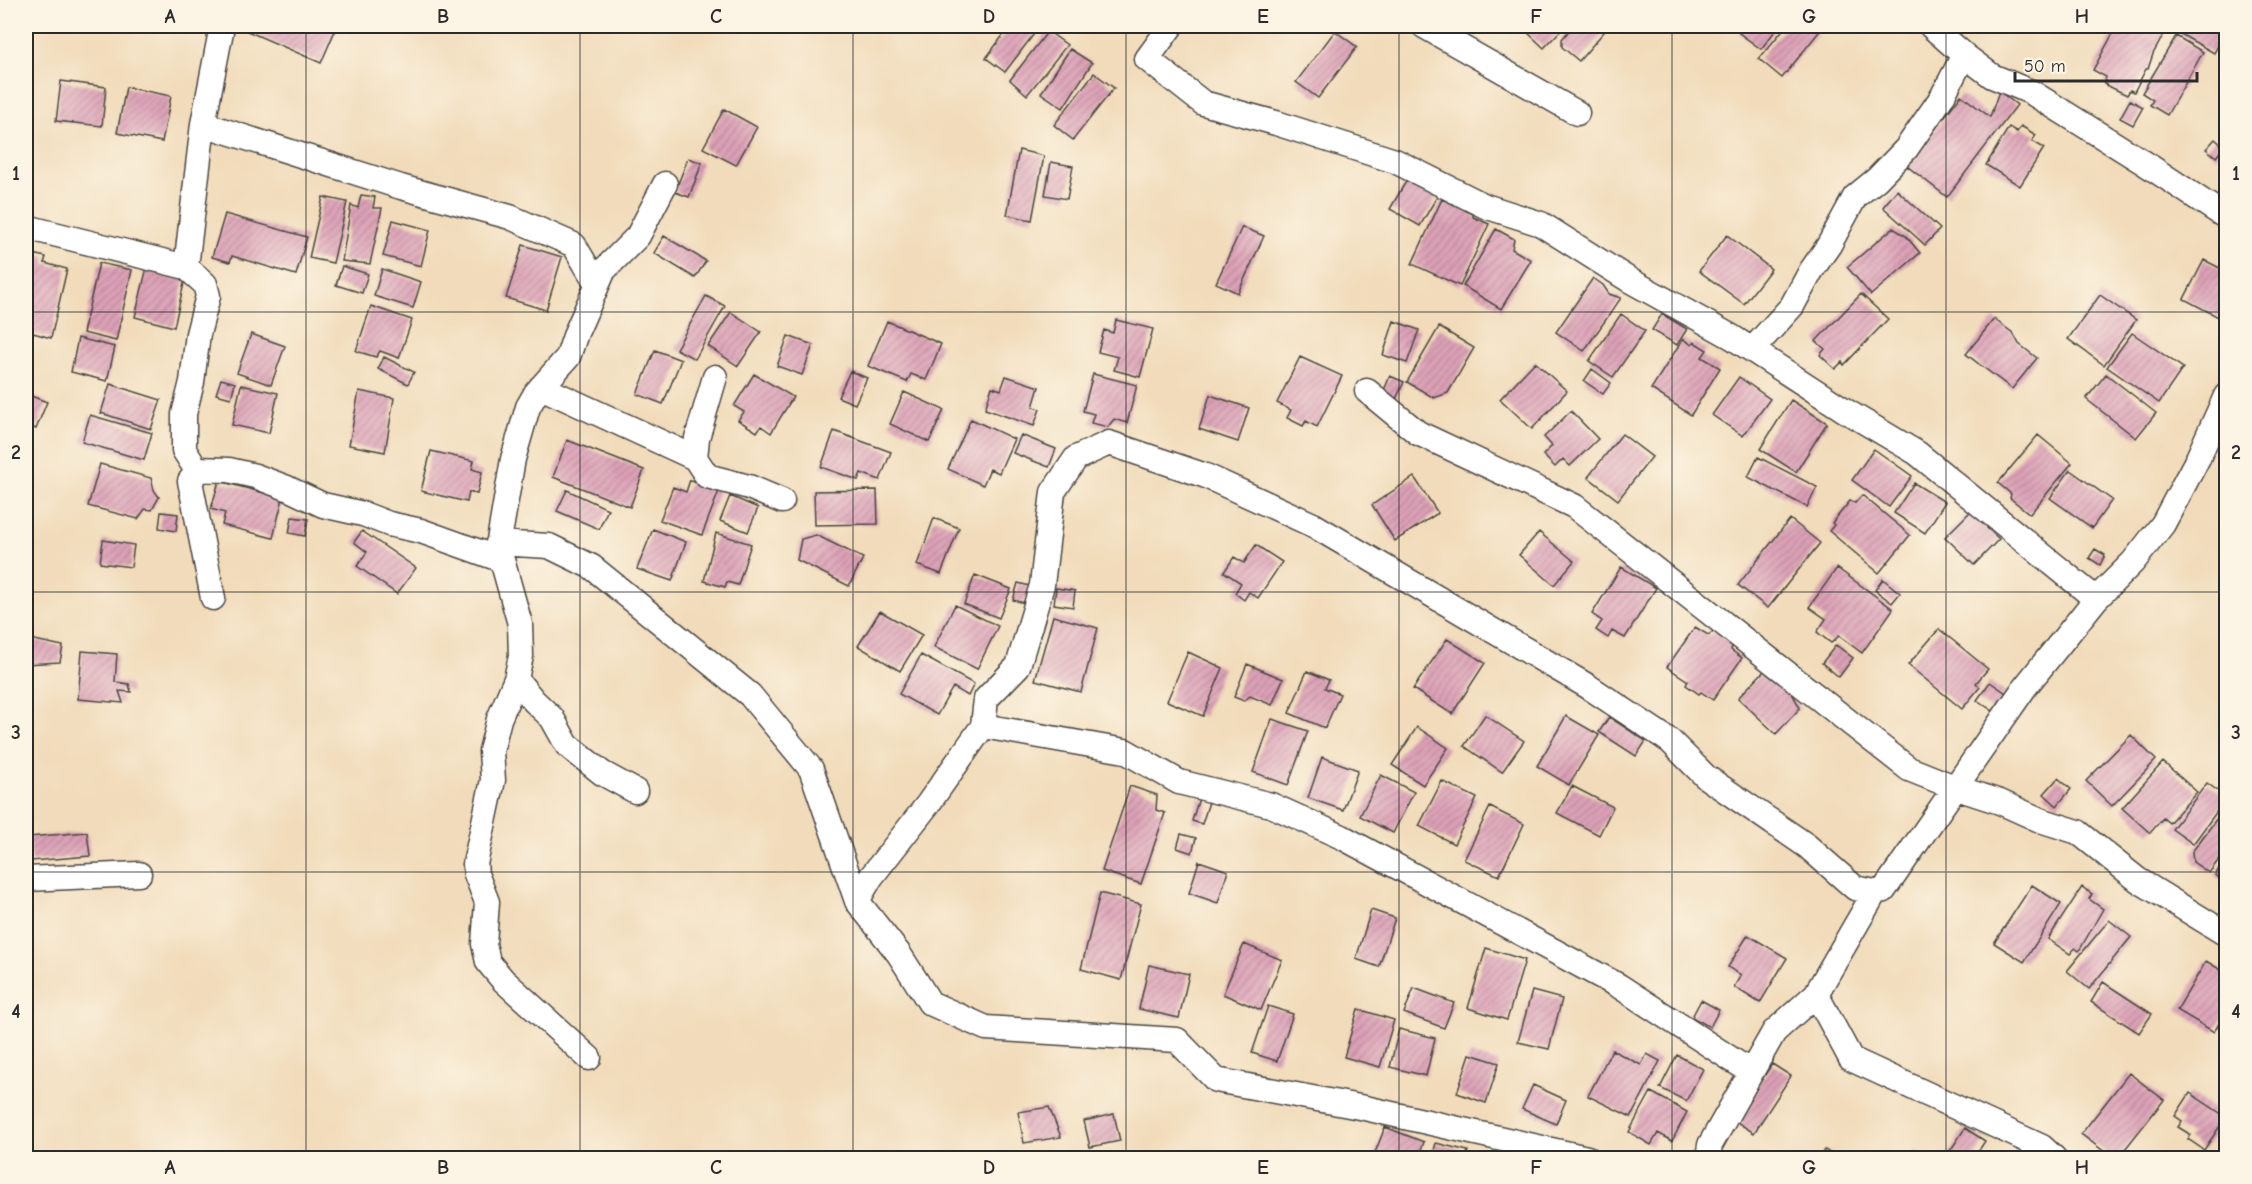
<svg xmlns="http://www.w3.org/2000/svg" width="2252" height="1184" font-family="'Comic Neue',sans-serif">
  <defs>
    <pattern id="building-hatch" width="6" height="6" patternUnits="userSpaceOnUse" patternTransform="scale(1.5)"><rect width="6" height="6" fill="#dda1b7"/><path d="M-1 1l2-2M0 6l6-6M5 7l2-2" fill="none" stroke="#b38395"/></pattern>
  </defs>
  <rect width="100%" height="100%" fill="#fcf5e5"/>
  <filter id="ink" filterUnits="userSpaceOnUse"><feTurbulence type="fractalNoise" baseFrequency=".0167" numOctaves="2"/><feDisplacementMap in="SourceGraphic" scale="12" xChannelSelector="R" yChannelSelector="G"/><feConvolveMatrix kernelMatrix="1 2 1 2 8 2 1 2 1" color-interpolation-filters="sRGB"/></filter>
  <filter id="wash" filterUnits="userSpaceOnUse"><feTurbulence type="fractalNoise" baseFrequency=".008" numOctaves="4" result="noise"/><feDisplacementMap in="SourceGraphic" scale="24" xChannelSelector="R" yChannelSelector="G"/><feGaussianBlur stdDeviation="1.35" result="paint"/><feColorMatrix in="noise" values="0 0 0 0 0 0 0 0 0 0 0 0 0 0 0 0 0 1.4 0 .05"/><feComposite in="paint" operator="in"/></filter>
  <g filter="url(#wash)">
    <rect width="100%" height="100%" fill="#f1dbba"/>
    <g id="blocks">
      <path fill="url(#building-hatch)" d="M246,26H337L321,63L247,31Z
        M1010,26H1040L1005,72L986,58Z
        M1529,26H1565L1544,48L1525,30Z
        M1573,26H1609L1579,61L1562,47V39Z
        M1744,26H1779L1761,49L1739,33Z
        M1786,26H1811L1819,32L1782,78L1759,59Z
        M2117,26H2153L2165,32L2153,54L2148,69H2146L2134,92L2130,90L2127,95L2104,84L2106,77L2093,70Z
        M2178,26H2222L2226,28V31L2214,53L2175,31Z
        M1048,31L1067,45L1027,95L1010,80Z
        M1335,31L1357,47L1318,98L1296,82Z
        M2176,36L2203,52L2167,115L2150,105L2153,100L2142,93Z
        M1070,49L1092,63L1063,108L1041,93Z
        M1094,73L1114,88L1073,140L1054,125Z
        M61,81L106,87L102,126L56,121Z
        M126,87L171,96L162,142L117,133Z
        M1999,91L2017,105L1947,197L1907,166L1961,95L1990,117Z
        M2130,100L2143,107L2133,125L2120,118Z
        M724,109L757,127L736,165L703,148Z
        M2021,126L2036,135L2032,141L2044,148L2020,186L1986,165L2009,127L2017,132Z
        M2215,139L2224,147L2216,157L2206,149Z
        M1019,150L1044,156L1032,220L1007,215Z
        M688,158L702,163L689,197L675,192Z
        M1051,162L1073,166L1067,199L1045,195Z
        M1408,178L1438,195L1420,226L1390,209Z
        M1897,190L1940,229L1925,245L1883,207Z
        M361,195L375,197L373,208H382L370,264L342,261L351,205L358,208Z
        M323,197L347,202L333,263L309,258Z
        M1442,199L1473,213V217L1489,224L1460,286L1412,264Z
        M225,214L307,237L296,275L232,256L230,262L212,257Z
        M393,220L430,230L421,266L383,256Z
        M1242,227L1264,236L1238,293L1216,283Z
        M1893,228L1906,236L1920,253L1871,295L1847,267Z
        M1496,229L1514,239L1512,249L1531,260L1501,309L1463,286Z
        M1727,235L1771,269L1744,304L1699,271Z
        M664,236L706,261L695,278L654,253Z
        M523,245L562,257L546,310L506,298Z
        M32,254L46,257L44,263L67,269L51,338L26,331V264L29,265Z
        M2204,260L2226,271V321L2184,299Z
        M99,263L132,270L116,341L83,333Z
        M148,263L185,279L174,327L135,317Z
        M342,266L368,274L362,293L336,285Z
        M382,269L421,282L413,308L374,296Z
        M1593,278L1603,285L1609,294L1621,298L1584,351L1556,332Z
        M1861,294L1888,319L1844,365L1842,362L1835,369L1820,355L1825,349L1816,341Z
        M2100,295L2136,320L2104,365L2068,339Z
        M706,296L725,306L695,359L676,349Z
        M371,306L412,320L399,358L380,351L376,357L356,351Z
        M731,312L761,332L738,366L708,346Z
        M1621,314L1645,331L1613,377L1589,361Z
        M1662,314L1687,329L1677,345L1652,330Z
        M1994,319L2013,333L2019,344L2037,358L2012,389L1966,354Z
        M1116,320L1153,329L1140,377L1114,370L1118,357L1098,352L1104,330L1113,333Z
        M887,321L941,344L926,380L911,374L907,382L868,366Z
        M1394,321L1419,330L1407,363L1383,355Z
        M1439,327L1474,348L1448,393L1434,398L1407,382Z
        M2132,333L2183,368L2159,403L2107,367Z
        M251,334L285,346L271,385L237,373Z
        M788,336L813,345L802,375L777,366Z
        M78,338L115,347L107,381L71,372Z
        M1683,339L1692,345L1694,342L1707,350L1702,357L1720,368L1691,415L1651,389Z
        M655,350L681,360L663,404L637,394Z
        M384,357L414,372L408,384L378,369Z
        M1300,357L1342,376L1317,427L1306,421L1303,426L1287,418L1291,410L1277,403Z
        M1535,362L1567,391L1532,429L1500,399Z
        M1592,369L1611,383L1603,394L1584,381Z
        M850,371L867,378L855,404L838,397Z
        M754,374L793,397L771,433L761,426L757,432L738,420L744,412L734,406Z
        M1093,374L1137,385L1127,423L1114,419L1108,427L1091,423L1094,414L1083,411Z
        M2106,374L2156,413L2136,438L2086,399Z
        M1006,376L1039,387L1033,407L1040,409L1034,426L985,409L992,387L1001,390Z
        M1390,376L1404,382L1395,401L1382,395Z
        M1739,377L1770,399L1743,436L1712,415Z
        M221,379L235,383L231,398L216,394Z
        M110,384L161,400L151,429L101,413Z
        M241,385L278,393L269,433L232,425Z
        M359,391L394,398L385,452L349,445Z
        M904,392L944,410L929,442L890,424Z
        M26,394L47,402L36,429L26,425Z
        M1210,395L1249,408L1238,442L1199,429Z
        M1791,400L1827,423L1796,472L1760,449Z
        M1571,411L1598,439L1570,466L1563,459L1555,467L1543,455L1552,446L1544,437Z
        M90,415L152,433L144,460L82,442Z
        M971,419L1014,439L999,473L990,469L983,485L948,469Z
        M834,431L891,452L880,480L861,473L858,480L821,467Z
        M1622,434L1652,457L1618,500L1588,477Z
        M1021,435L1056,449L1049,467L1013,453Z
        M2038,435L2072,463L2030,514L2010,498L2011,494L1998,483Z
        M567,440L644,470L630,507L553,477Z
        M1874,449L1912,476L1889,507L1852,480Z
        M431,451L474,461L472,469L482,472L477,494L469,492L467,502L421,491Z
        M1758,457L1817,487L1807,507L1748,477Z
        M100,464L151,478L154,490L159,497L152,510L145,509L138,519L88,506Z
        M2070,470L2112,500L2092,528L2050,498Z
        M1414,477L1438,513L1395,541L1372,505Z
        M690,480L719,491L702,535L660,520L673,487L686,492Z
        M219,481L283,498L273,538L222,525L225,513L211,509Z
        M1914,483L1945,502L1925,533L1894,513Z
        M567,490L608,509L599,529L557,511Z
        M877,490L878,524L815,525L814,491Z
        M1862,495L1910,535L1879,573L1829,531L1834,525L1832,523L1850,501L1855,503Z
        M730,496L758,508L748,532L720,521Z
        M1973,509L1987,523V528L1999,539L1974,565L1945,537Z
        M161,512L178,514L176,531L159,528Z
        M292,517L308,519L305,536L289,533Z
        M934,518L959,528L941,574L917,565Z
        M1790,519L1820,543L1768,608L1738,585Z
        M653,529L686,542L672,581L637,569Z
        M362,531L416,568L397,594L357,566L367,552L354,542Z
        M1539,532L1574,561L1554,585L1519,555Z
        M716,533L751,544L738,585L727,582L725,587L704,581Z
        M816,535L863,558L849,586L797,560L801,539Z
        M103,540L134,545L131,567L100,563Z
        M1256,545L1282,562L1258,598L1249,592L1244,600L1235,593L1241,583L1224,572L1234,557L1244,563Z
        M2095,549L2105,555L2100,565L2089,558Z
        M1621,567L1656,588L1625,638L1612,631L1608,638L1596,630L1602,621L1592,614Z
        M1837,568L1893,609L1862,653L1839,636L1831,643L1817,632L1826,619L1809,607Z
        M975,575L1011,589L999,618L964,604Z
        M1883,579L1900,593L1892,603L1875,590Z
        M1018,583L1030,586L1025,603L1013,600Z
        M1056,588L1075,591L1073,607L1054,604Z
        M955,605L998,626L977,669L934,647Z
        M880,611L922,635L900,671L858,646Z
        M1053,616L1098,628L1081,692L1035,680Z
        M1695,627L1708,635L1715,631L1733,643L1731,650L1742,658L1713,700L1701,692L1699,694L1686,685L1688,681L1667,667Z
        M1939,629L1988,669L1976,683L1980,687L1962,709L1908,665Z
        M30,639L63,646L60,662L26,664Z
        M1447,639L1485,663L1452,714L1413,689Z
        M1836,645L1853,658L1839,677L1822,663Z
        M82,651L117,654L115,682L129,684L131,692L119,691L123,703L78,699Z
        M1188,652L1223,668L1203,716L1167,701Z
        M921,655L974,684L968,696L953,687L937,715L899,694Z
        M1247,664L1283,679L1272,705L1250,696L1244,701L1234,697Z
        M1767,668L1793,686L1792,693L1800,708L1776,734L1738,698Z
        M1307,671L1329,680L1325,688L1340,694L1325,728L1289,713Z
        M1990,682L2006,693L1993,711L1977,700Z
        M1485,715L1524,741L1502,772L1464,746Z
        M1566,716L1599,735L1569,785L1537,766Z
        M1609,717L1646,741L1636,756L1599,732Z
        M1272,719L1308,731L1288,785L1253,772Z
        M1417,727L1448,748L1423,785L1392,765Z
        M2131,735L2156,760L2112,806L2086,781Z
        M1322,757L1358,770L1343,810L1308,798Z
        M2163,762L2197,792L2169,823L2163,818L2150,833L2122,808Z
        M1381,775L1414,792L1393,833L1360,816Z
        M2058,778L2071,789L2057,806L2044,794Z
        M1442,781L1477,798L1454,844L1419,826Z
        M2207,783L2226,797V799L2193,844L2172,829Z
        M1130,786L1157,795L1156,810L1165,813L1141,884L1102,871Z
        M1572,786L1613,807L1599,835L1557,813Z
        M1199,798L1209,802L1202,824L1192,821Z
        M2226,806V850L2209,873L2193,862L2192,852Z
        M1490,807L1524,824L1499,876L1464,860Z
        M87,832L90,856L31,861L29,837Z
        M1181,834L1196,838L1192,853L1177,848Z
        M2226,859V883L2215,875Z
        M1199,861L1228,871L1218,903L1189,893Z
        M2032,885L2061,904L2024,962L1994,943Z
        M2082,887L2092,894L2089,899L2103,909L2079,951L2075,948L2070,954L2048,939Z
        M1100,893L1141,904L1121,980L1081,969Z
        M1371,910L1395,918L1379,967L1356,959Z
        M2109,920L2131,937L2089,989L2067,971Z
        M1748,935L1787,958L1760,1003L1734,987L1741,975L1728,967Z
        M1244,944L1282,960L1261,1010L1223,994Z
        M1486,948L1525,960L1507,1020L1468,1008Z
        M2206,961L2226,973V1011L2214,1032L2177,1010Z
        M1149,965L1189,974L1179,1018L1139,1009Z
        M2103,982L2152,1014L2139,1033L2091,1002Z
        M1414,988L1454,1003L1444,1028L1404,1013Z
        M1532,991L1562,999L1549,1049L1518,1042Z
        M1701,1000L1719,1010L1710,1027L1692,1017Z
        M1268,1006L1293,1014L1277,1061L1252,1053Z
        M1358,1009L1394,1020L1380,1067L1344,1057Z
        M1399,1029L1435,1038L1426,1076L1390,1067Z
        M1612,1050L1641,1065L1647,1054L1660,1061L1631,1117L1588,1096Z
        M1470,1054L1499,1063L1486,1103L1457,1093Z
        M1677,1055L1703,1069L1686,1101L1660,1088Z
        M1772,1064L1791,1076L1754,1133L1735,1121Z
        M2129,1073L2164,1100L2118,1158H2113L2081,1134Z
        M1533,1085L1566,1100L1556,1124L1522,1109Z
        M1651,1092L1687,1112L1672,1141L1658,1133L1651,1145L1629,1132Z
        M2190,1093L2226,1117L2204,1150L2188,1139L2191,1135L2178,1127L2182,1121L2175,1116Z
        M1049,1107L1061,1137L1024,1143L1018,1112Z
        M1114,1114L1120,1141L1090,1147L1084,1121Z
        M1385,1127L1424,1142L1418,1158H1373Z
        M1965,1128L1985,1141L1974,1158H1955L1948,1154Z
        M1436,1143L1468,1151L1466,1158H1432Z
        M1825,1150L1837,1158H1818Z
        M1916,1151L1928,1158H1911Z"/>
    </g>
  </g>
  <g filter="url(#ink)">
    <use href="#blocks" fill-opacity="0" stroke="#494540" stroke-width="1.5"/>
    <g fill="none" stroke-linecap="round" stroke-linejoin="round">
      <defs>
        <path id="minor" d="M1171,26L1147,59L1203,103L1276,123L1395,161L1485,206L1541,224L1631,281L1732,337L1846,411L1917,453L2096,599
          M1424,26L1577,113
          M1931,26L1964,55L1992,76L2031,92L2143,162L2226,217
          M203,124L401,187L510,217L574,245L597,284
          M26,227L186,267L205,284L208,296L198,334L192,382L184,414V450L196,469
          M186,267L203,124L222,26
          M1752,350L1792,306L1811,271L1829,245L1855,197L1877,179L1906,149L1942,97L1964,55
          M715,377L697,438L695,458L707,476L749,487L782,501
          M541,387L695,458
          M1367,391L1418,433L1574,506L1909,769L1954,787L2000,802L2040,820L2078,832L2138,880L2226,934
          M196,469L229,470L255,476L287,488L323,505L363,514L389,524L421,531L502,560L520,624L521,656L516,679L499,719L491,751L493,780L475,864L476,874L487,902L484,944L488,962L503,980L589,1058
          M196,469L195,475L190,481L213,598
          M498,543L549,546L592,567L750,695L811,769L857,901
          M496,558L513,459L528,407L536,393L568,357L576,333L604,270L638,236L665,184
          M516,679L534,701L552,718L567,745L602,773L635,791
          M983,726L1125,751L1179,782L1271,805L1342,837L1619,986L1751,1072
          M26,879L139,874
          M1875,892L1816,994L1851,1059L2042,1147L2054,1158
          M1587,1158L1365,1108L1216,1080L1177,1040L986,1028L930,1003L899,954L857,901L871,877L928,804L983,726L986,699L1018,666L1042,585L1053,492L1076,458L1109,443L1206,476L1313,525L1589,687L1670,741L1706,777L1807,846L1855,888L1875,892L1884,890L2025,687L2096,599L2133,562L2163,524L2198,458L2226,396
          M1708,1158L1710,1145L1774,1032L1816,994"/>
      </defs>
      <use href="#minor" stroke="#494540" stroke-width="27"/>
      <use href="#minor" stroke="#fff" stroke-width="24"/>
    </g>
  </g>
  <path fill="none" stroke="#2b2b2b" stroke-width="1.5" stroke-opacity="0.55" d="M306,26V1158M580,26V1158M853,26V1158M1126,26V1158M1399,26V1158M1672,26V1158M1946,26V1158M26,312H2226M26,592H2226M26,872H2226"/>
  <rect width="2252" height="1184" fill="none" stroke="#fcf5e5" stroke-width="66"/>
  <path d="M2015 72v9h182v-9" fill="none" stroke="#2b2b2b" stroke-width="3"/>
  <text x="2024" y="72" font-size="18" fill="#2b2b2b" stroke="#fcf5e5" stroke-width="4.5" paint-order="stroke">50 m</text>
  <rect x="33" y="33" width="2186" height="1118" fill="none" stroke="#2b2b2b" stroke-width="2"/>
  <g font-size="20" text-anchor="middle" font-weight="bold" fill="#2b2b2b">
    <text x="170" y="23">A</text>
    <text x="443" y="23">B</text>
    <text x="716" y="23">C</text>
    <text x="989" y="23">D</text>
    <text x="1263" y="23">E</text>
    <text x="1536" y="23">F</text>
    <text x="1809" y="23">G</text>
    <text x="2082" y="23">H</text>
    <text x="16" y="180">1</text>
    <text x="2236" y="180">1</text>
    <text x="16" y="459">2</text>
    <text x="2236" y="459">2</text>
    <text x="16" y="739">3</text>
    <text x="2236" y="739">3</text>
    <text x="16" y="1018">4</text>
    <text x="2236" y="1018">4</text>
    <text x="170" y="1174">A</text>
    <text x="443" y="1174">B</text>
    <text x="716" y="1174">C</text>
    <text x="989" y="1174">D</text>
    <text x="1263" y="1174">E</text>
    <text x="1536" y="1174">F</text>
    <text x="1809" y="1174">G</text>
    <text x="2082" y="1174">H</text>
  </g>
</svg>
